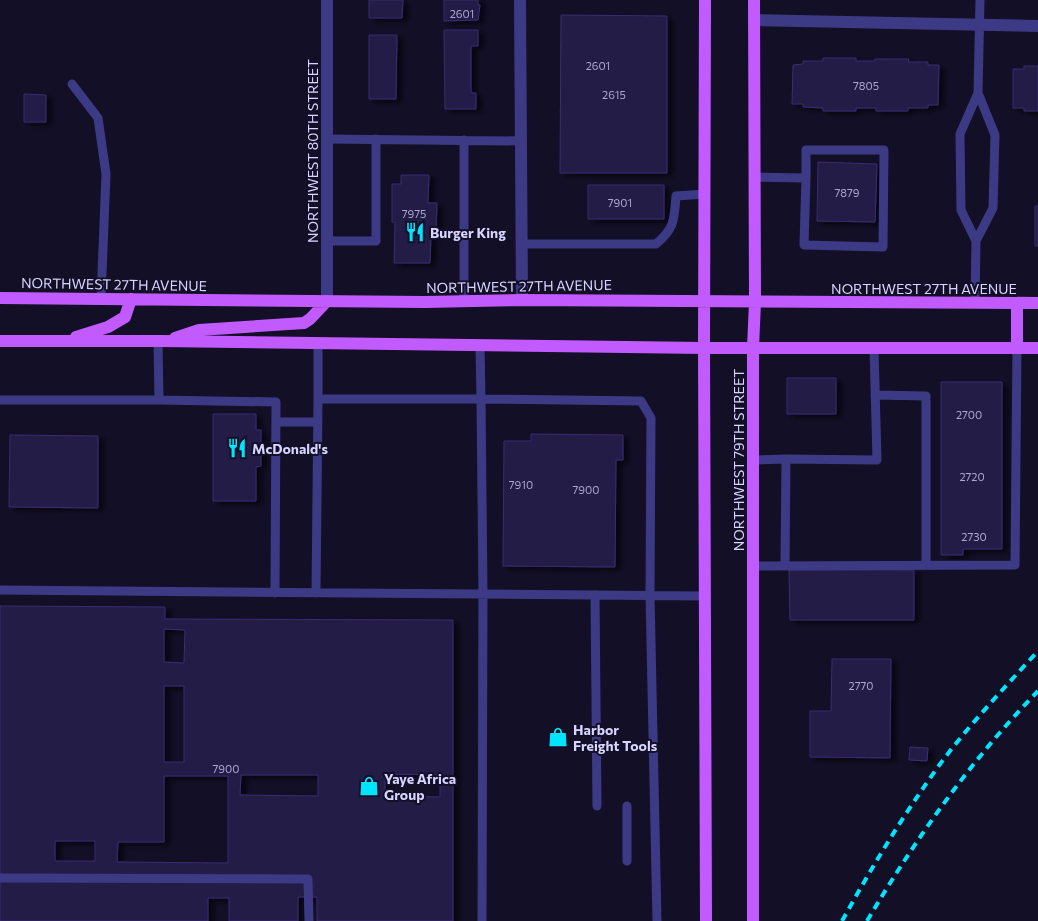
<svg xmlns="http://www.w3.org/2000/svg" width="1038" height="921" font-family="Commissioner,sans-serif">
  <defs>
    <filter id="shadow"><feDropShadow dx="5.5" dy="3" stdDeviation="2.5" flood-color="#0009"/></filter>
  </defs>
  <rect width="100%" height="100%" fill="#130f26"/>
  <path fill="#241b47" stroke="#3b2d73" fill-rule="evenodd" filter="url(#shadow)" d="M369,0H403L402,18H369Z
    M444,0H478V5H480L478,20L444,21Z
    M561,15L667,16V173H560Z
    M444,30H478V46H471V93H476V109H445Z
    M369,35H397L396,99H369Z
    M823,58H856V61H875V59H909L908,62H928V65H939L938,105H928V108H908V111H876V108H856V111H823V108L803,107V104H792L793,65L803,64V61H823Z
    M1024,66H1038V111H1024V108H1013V69H1024Z
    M24,94L46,95V122H24Z
    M818,162L877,164L875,222L817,221Z
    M401,175H429L428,203H437L436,234H431L430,263H394L395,222H392V184H401Z
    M588,185H664V219H588Z
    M1035,206H1038V246H1035Z
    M787,378H836V414H787Z
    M941,382H1002V549H963V555H941Z
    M213,414H256V430H261V466L256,467V501H213Z
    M531,434L623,435V460H616L615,567L503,566L504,441H531Z
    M10,435L98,436V508L9,507Z
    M789,570H914V620H790Z
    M0,606L165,607V619L453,620V921H317V897H298V921H229V898H208V921H0ZM164,629L185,630L184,663L164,662ZM164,686H184V762H164ZM385,774L440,775V797L385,796ZM241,775H318V796L240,795ZM164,776H228V863L117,862L118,842H164ZM55,841H95V861H55Z
    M832,659H891L890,758L810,757V711H831Z
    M910,747L928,748L927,761L909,760Z"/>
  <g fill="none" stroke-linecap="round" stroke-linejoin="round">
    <path stroke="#3d3a85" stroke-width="9" d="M72,84L98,118L106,174L101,299
      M327,139L521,141
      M464,140V301
      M754,177L806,178V150H884L883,247L804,245L806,178
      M327,241H376V139
      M976,241L961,210L960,134L978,93L980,0
      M522,244H656C675,228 674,220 676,196L705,194
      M975,303L976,241L993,208L995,135L978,93
      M158,341L159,400
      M480,345L481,399L641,401L651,418L650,595L657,921
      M875,395L926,396V564
      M318,399V343
      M0,400H159L276,402L275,593
      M276,422H318
      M753,460L786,459
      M785,565L786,459L877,460L874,348
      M753,566L1015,565L1017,348
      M0,590L704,596
      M316,593L318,399H481L483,594L482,921
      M595,595L597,806
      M627,806V861
      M0,878L308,879L309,921"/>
    <path stroke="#3d3a85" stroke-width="12" d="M327,0V301
      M520,0L522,300
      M754,20L1038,26"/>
    <path stroke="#c25bff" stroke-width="12" d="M705,0L704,348L706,921
      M0,298L425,302L522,300L1038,303
      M76,337L108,327L125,317L131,299
      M175,338L199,330L304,323L310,319L327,301
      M0,341H161L704,348H1038
      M1017,348V304
      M753,921V348L755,302L754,0"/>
    <path stroke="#00e5ff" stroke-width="4" stroke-dasharray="8 6" stroke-linecap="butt" d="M842,921C873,865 905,812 943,760C972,722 1005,687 1038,651
      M867,921C916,838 971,760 1038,691"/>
  </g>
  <defs>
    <symbol id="restaurant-bare" viewBox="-9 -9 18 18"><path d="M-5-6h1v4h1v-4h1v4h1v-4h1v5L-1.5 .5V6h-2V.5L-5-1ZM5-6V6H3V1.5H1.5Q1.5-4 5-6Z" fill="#00e5ff" stroke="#130f26" stroke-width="2.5" paint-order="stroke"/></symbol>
    <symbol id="shop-bare" viewBox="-9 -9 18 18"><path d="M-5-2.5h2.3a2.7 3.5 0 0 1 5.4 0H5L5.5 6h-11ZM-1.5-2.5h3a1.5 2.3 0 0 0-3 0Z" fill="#00e5ff" stroke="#130f26" stroke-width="2.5" paint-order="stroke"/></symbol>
  </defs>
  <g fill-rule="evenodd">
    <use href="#restaurant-bare" x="401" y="218" width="28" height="28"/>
    <use href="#restaurant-bare" x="223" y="434" width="28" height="28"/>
    <use href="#shop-bare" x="544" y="723" width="28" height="28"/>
    <use href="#shop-bare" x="355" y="772" width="28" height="28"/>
  </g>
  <g text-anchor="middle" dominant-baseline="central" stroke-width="4" stroke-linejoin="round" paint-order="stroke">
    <g font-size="11" fill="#aca6d1">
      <text x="462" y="13">2601</text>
      <text x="598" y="65">2601</text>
      <text x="866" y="85">7805</text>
      <text x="614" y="94">2615</text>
      <text x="847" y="192">7879</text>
      <text x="620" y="202">7901</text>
      <text x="414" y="213">7975</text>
      <text x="969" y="414">2700</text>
      <text x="972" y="476">2720</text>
      <text x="521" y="484">7910</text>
      <text x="586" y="489">7900</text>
      <text x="974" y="536">2730</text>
      <text x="861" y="685">2770</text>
      <text x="226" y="768">7900</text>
    </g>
    <g font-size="14" fill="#d9d4ff" stroke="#130f26">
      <text transform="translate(312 151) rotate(-90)">NORTHWEST 80TH STREET</text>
      <text transform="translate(114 284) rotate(1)">NORTHWEST 27TH AVENUE</text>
      <text transform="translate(519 286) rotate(-1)">NORTHWEST 27TH AVENUE</text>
      <text x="924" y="288">NORTHWEST 27TH AVENUE</text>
      <text transform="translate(738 460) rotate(-90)">NORTHWEST 79TH STREET</text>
    </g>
    <g font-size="14" font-weight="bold" fill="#d9d4ff" stroke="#130f26" text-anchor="start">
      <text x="430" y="232">Burger King</text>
      <text x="252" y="448">McDonald's</text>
      <text x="573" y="729">Harbor<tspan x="573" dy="16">Freight Tools</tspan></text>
      <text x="384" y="778">Yaye Africa<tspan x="384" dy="16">Group</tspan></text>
    </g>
  </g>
</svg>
